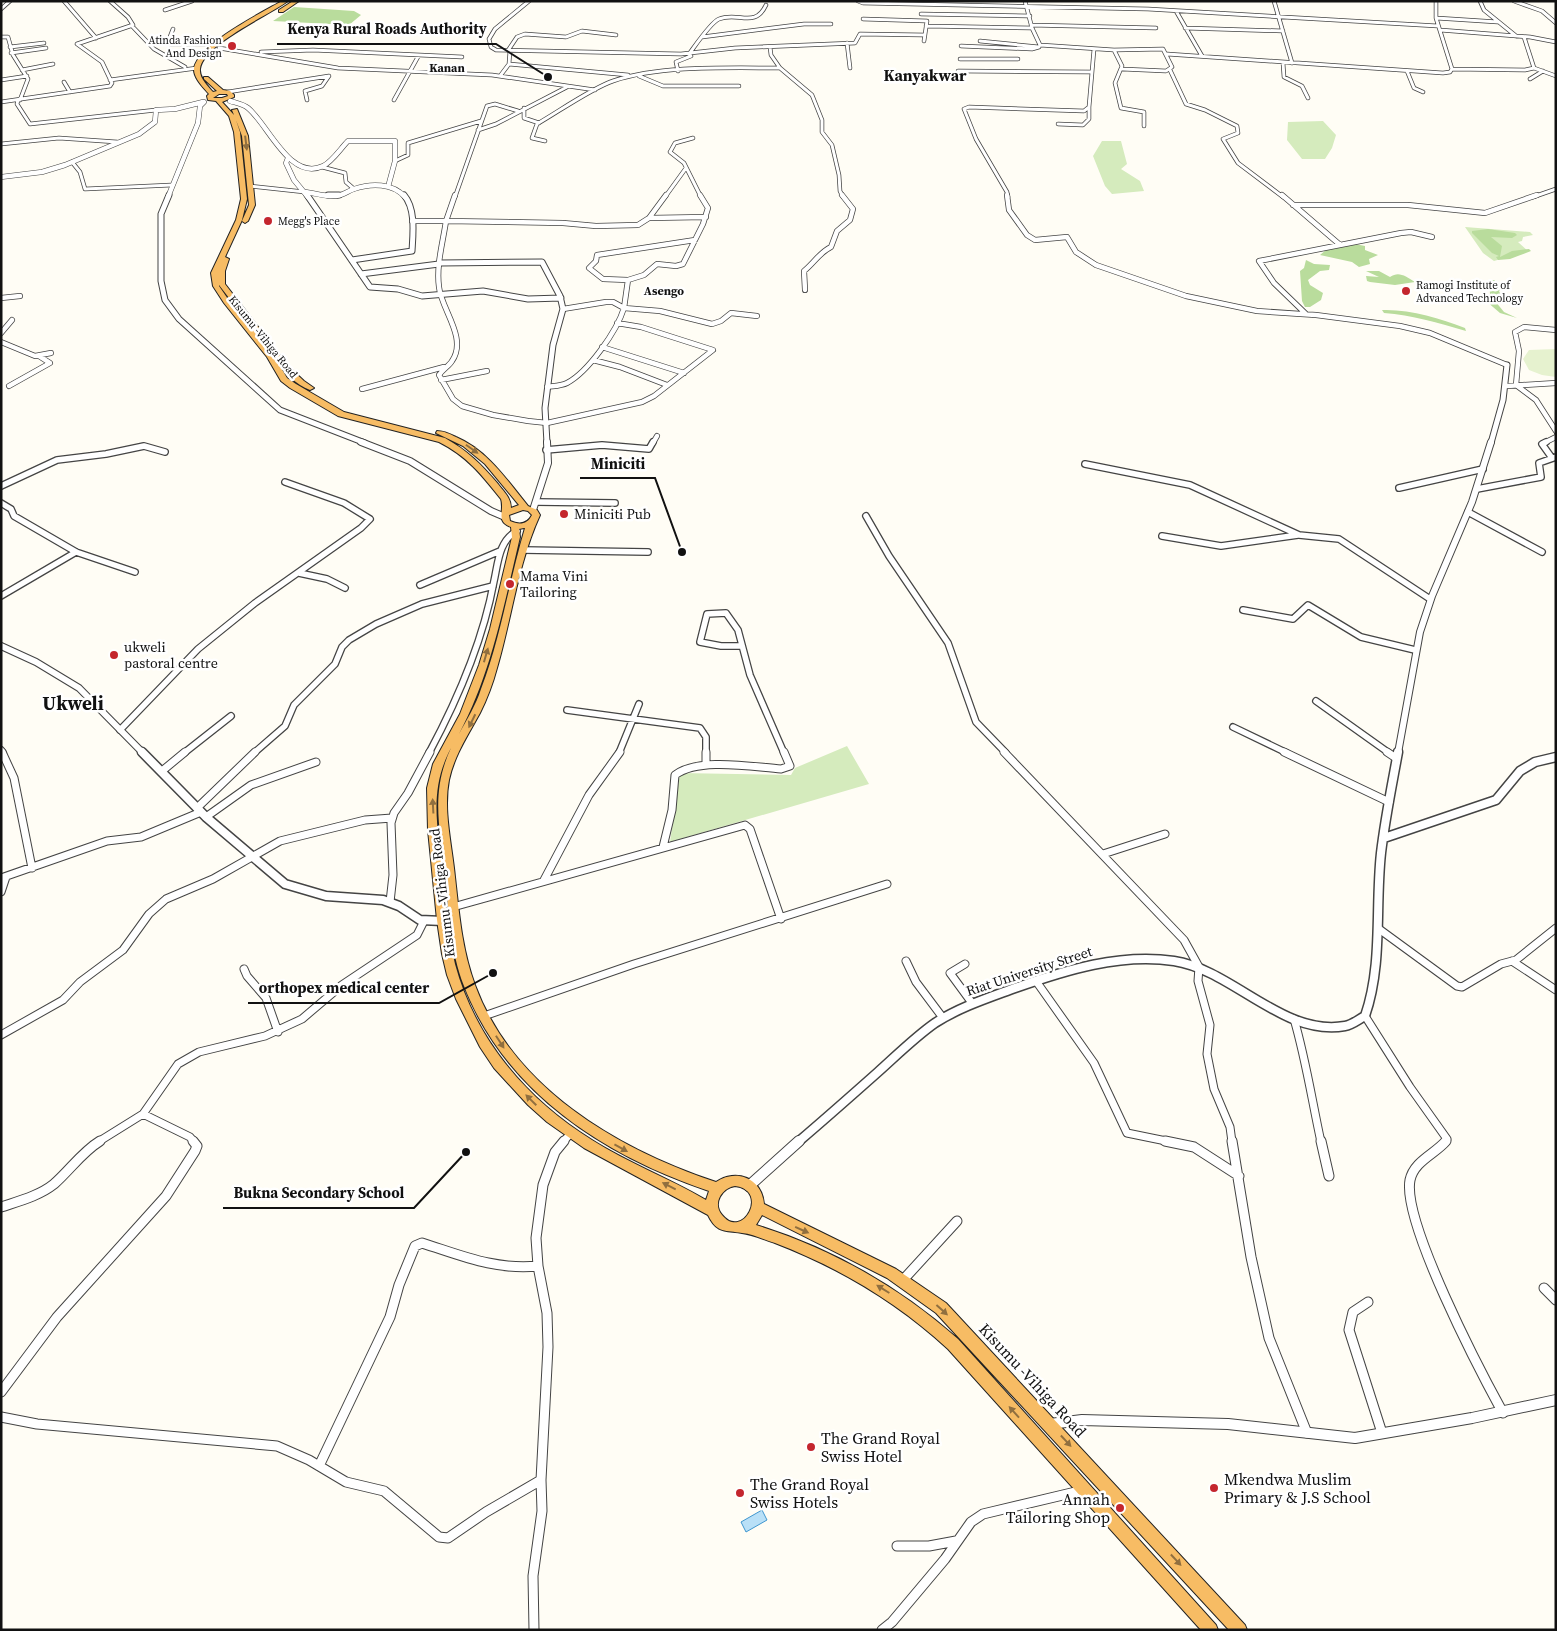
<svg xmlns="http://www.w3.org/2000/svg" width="1557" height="1631" font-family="'Source Serif 4',serif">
  <rect width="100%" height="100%" fill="#fffdf5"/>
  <path fill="#d5ebbd" d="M1323,121L1336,135L1332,148L1325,159H1302L1287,140L1288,122Z
    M1102,141H1121L1127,164L1121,169L1140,181L1144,191L1112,194L1105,186L1093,156Z
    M1465,227L1530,232L1533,235L1523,237L1522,241L1518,242L1528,251L1494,261L1483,253Z
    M847,746L869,784L670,842L680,773L791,775L795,768Z"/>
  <path fill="#b9dc9c" d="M294,7L354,11L361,15L349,25L273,21Z
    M1488,229L1515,233L1517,235L1512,238L1491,237L1502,246L1500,257L1512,251L1529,249L1531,251L1510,259L1498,260L1496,257L1499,256L1492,253L1472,233V231Z
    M1355,244L1365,246V250L1378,255L1369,259L1370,264L1359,267L1352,262L1320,255L1326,250Z
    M1306,260L1314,264L1330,265L1329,270L1320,271L1308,280L1310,285L1323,293L1321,300L1310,307H1305L1302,301L1300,271L1304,268Z
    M1366,271H1379L1390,277C1399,271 1405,276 1415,282L1395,285L1370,282L1367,281L1366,276L1379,277Z
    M1489,280H1495L1496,286L1500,289L1499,292L1503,295V299L1495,301L1504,312L1517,318L1500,313L1486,301L1490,294Z
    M1382,310C1410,309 1439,318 1465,328L1466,331C1438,323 1412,315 1384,313Z"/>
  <path fill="#e6f2cf" d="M1556,349V377L1542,375L1529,370L1523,359L1529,350Z"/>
  <path fill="#b9e0f7" stroke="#3f96cf" d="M762,1510L767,1520L746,1532L741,1522Z"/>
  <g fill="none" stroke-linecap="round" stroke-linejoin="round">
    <defs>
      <path id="minor-far4" d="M64,1L96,38
        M529,1L495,29L489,39L491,47L496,50L681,54L735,48L855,43L860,34L924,35
        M858,1L863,3L1148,9L1438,26
        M1025,1L1032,28L1040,45L1114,50L1163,49L1172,67L1166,71L1122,69
        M1274,1L1292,63
        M1436,1V18L1452,69
        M1480,1L1484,10L1516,36
        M1514,1L1542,11L1556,23
        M1,9L10,1
        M165,10L192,1
        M1176,11L1202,56
        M921,14L1030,16
        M1436,18L1498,22
        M863,19L927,21L924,41
        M1031,25L1156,28
        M132,26L154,49L185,67
        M926,26L1032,28
        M1185,28L1283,31
        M173,29L168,42L170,44H216
        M1440,30L1530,37L1556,42
        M1,37H8L13,55L28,79L20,100
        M702,37L804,24H831
        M1524,37L1534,68
        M847,43L850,68
        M961,46L1032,49L1039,47L980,41
        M10,47L44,43
        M770,47L771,55L780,68L812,95L822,120V132L832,145L839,175L840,191L843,197
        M219,48L338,68L492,75L595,90
        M509,49L517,37L525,34L566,37L582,31L616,35
        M1114,50L1122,66L1115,83L1121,108L1144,112V126
        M261,52L313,50L462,57
        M11,53L46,48
        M689,54C695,46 711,22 719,19C738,11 755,29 766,5
        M1167,54L1443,73L1450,72L1452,69L1525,70L1534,68L1556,76
        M960,59H1018
        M1283,63L1284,77L1302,86L1308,98
        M509,64L628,75
        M22,70L53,64
        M1170,70L1186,104L1205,110L1237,126L1238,133L1223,139L1238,163L1283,197
        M678,71L676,62L691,56
        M958,71L1092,72
        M1407,71L1414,88L1423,92
        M500,76L509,64L510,50
        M639,76L663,86H739
        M1530,79L1543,71
        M1,80L27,76
        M110,80L197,68
        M64,82L70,92
        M228,92L329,76L322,86L305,91L307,100
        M18,100L17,104L30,124L156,110
        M394,100L419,55
        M1,102L110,86L112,83L102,62L77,44L133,25L128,17L110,1
        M524,108V118L539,123
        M1058,124L1083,125L1089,119V107
        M478,130L496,124L567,87
        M693,138L675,143L670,152L684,163L701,197
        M545,141L532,138L537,124C558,112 592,88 613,81C661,65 729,68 780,68
        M1,144L59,138L117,142
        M395,161L408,155V143L481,121
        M72,162L80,172L85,189L172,185
        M322,167L345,173L346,182L354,189
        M250,186L305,192
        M455,197L487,106L495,104L518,111
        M665,197L686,168
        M1008,197L1007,192L976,139L964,109L969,107L1084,111L1089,107L1094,49
        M1533,197L1556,189"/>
      <path id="minor-far3" d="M455,195L446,221L563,223L596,226L638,225L649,218L666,195
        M1007,195L1009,210L1027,235L1035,240L1067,237L1076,252L1096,265L1186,296L1257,311L1316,315L1400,326L1430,333L1507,365
        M1282,195L1339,244
        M1293,205H1408L1485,213L1537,195
        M649,218L706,217
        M412,221H446C443,242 436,265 439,287C441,309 468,338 452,361C449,366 443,369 439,375L453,399L462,406L493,415L528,421L547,423L642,402L654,396L713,350L641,327L617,323
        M695,240L597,255L596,261L589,268L603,279L628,280L624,308L660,311L712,324L721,321L731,313L757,316
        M628,280L644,275L657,264L676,266L683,264L703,224L708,208L700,195
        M805,290L804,271C814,263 820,252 831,247L837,231L850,220L853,209L842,195
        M1,298L20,296
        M1306,314L1274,283L1259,261L1401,233L1411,232L1432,237
        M1556,330L1524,327L1515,332L1519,351L1516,385L1536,400L1556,431
        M1,333L12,320
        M1,342L35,356L51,353
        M602,347L684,373
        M593,360L620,367L667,385
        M441,380L487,371
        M9,386L50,363L39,356
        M1507,386L1556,383
        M547,387C553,386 561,386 567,383C588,372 617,331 624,308L613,302H606L563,309
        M362,389L444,367
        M653,443L657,436
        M1544,443L1556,437"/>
      <path id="minor-far2" d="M1546,442L1542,444L1552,458
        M546,450L602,445L649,449L653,442
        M1085,464L1190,485L1299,535L1339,539L1430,599
        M1,486L57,460L106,454L144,446L165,452
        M1399,488L1483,469
        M1477,489L1541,477L1539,463L1556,457
        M537,502L615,503
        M1,503L11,509L14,516L76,552L135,572
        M1468,512L1542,552
        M866,516L889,556L948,643L976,722L1006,753
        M1162,536L1221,546L1298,535
        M523,550L648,552
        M299,573L327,579L345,588
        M420,585L500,551
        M1,596L76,552
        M1243,610L1293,619L1308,605L1361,637L1415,650
        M741,646H721L700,642L707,614L726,613L738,630L750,675L784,753
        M1316,701L1389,753
        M567,710L700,728L706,737V753
        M1233,727L1287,753
        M120,730L198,649L255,603L361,528L370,519L344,503L285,482
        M1,750L3,753
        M184,753L231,716
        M254,753L285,726L294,705L335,664L342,647L349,640L376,624L422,604L493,586
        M429,753C458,699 483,641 494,581C498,563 499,540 517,531
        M619,753L639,704"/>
      <path id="minor-far1" d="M2,752L14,778L32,868
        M706,752V765
        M1004,752L1184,940L1199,967L1198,981L1210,1025L1207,1054L1214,1089L1230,1127L1232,1142
        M1284,752L1389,802
        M1387,752L1396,758
        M162,771L185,752
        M197,808L255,752
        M206,817L251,785L316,762
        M663,847L672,810L675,775C699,757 752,767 781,769L790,766L784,752
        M1103,854L1165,834
        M1,878L107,841L141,837L201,812
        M544,880L589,795L620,752
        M1,892L6,877
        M390,902L393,875L391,823L394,813L408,793L430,752
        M453,907L745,825L750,829L781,919
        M1379,929L1457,986L1462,987L1501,964L1516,960L1556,928
        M906,961L916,982L943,1018
        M1512,961L1556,990
        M965,964L950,973L972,1003
        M244,969L247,976L266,998L278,1032
        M1036,981L1094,1063L1127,1133L1171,1142
        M484,1016L634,964L887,884
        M1365,1016L1410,1087L1447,1139L1445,1142
        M1294,1019C1306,1060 1312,1101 1321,1142
        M1,1035L63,1000L80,982L123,950L149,914L166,899L213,879L280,841L365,820L392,818
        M143,1114L190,1137L194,1142
        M98,1142L143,1114L178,1064L199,1052L265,1036L302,1019L342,985L417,935L423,923
        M563,1142L571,1133"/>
      <path id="minor" d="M1165,1141L1194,1147L1239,1176
        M1232,1141L1251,1257L1269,1338L1307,1433
        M1321,1141L1329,1176
        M1446,1141C1435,1154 1414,1161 1410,1180C1402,1222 1480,1371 1503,1413
        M1,1207C19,1201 39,1196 54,1184C70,1170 82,1152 100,1141
        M903,1280L957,1221
        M1544,1288L1556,1300
        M1368,1302L1353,1312L1349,1330L1382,1433
        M1,1392L57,1317L166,1196L195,1151L197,1146L193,1141
        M1,1417L37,1424L277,1446L309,1460L346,1482L384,1491L439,1537L448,1538L486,1512L541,1480
        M319,1466L390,1317L399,1285L415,1246L422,1243C463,1256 494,1270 538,1266
        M897,1546H929L956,1541
        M534,1630L533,1576L542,1511L541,1480L548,1347L547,1313L538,1266L536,1238L543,1185L555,1152L564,1141
        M882,1630L892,1622L945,1559L971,1522L983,1514L1084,1490"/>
      <path id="tertiary-far4" d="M230,101C236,103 243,104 248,108C268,124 290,182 323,166C332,162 341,148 348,141H395V161L388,187
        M288,158L286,163L294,180L308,197
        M1,177L42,172L65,165L139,134L155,122L156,110L175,109L203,102
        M305,192C315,193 326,197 336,196C343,195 348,191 354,189C371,183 393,183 405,197
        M168,197L198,123L200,106L204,102"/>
      <path id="tertiary-far3" d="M169,195L161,214V281L165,300L179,319L280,410L365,443
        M307,195L370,287L398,289L422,296L483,291L528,299L561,298
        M328,195H339
        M352,260L412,251C413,234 416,209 404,195
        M440,263L542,262L560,296L563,309L553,345L545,408L547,443
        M361,274L439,264
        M1491,443L1503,400L1507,365"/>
      <path id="tertiary-far2" d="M361,442L410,461L491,511L505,517
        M533,510L548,463L547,442
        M1,646L36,662L79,688L143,753
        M1398,753L1420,632L1432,596L1472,502L1491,442"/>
      <path id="tertiary-far1" d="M142,752L206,817L285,884L326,896L383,900L399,906L420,920L443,921
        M1384,838L1496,800L1520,771L1535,762L1556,757
        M798,1142C825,1119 851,1096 878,1072C897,1055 915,1037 935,1023C960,1007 988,998 1015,988C1066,970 1120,953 1174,961C1233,970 1283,1037 1345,1026C1352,1025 1359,1019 1365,1016C1383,964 1375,908 1381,853C1385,819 1392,785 1398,752"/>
      <path id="tertiary" d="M749,1186L799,1141
        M1050,1424L1082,1420L1228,1424L1355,1438L1472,1418L1556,1400"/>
      <path id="trunk" d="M282,1H288C269,15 202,45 200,69C199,78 208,86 213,92L217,91L204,79V77H208L223,90L230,91L234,95V97L222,102L234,115L232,110L237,109L248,136L255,205L248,221L245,223L242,221L249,205L242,136L236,120L240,132L247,199L242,220L225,257L229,259L225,271V284L289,367L304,381L314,388L310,390C296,385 285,373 277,361L287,378L296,384L344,412L445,438C468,451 481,464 498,484C504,492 511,498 511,508L519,505L485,464L463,446L436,433L437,431C444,431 450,434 456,437C487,450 507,480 528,506L537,510L540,515C518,563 512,617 497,668C493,683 487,699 480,713C468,735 454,756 449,780C443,811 452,845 455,877C459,913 462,950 475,985C513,1088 617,1149 716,1182C736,1168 762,1178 764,1204L896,1269L946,1303L1245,1625L1247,1630H1229L936,1313L887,1278L762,1215L756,1225C831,1248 899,1287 958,1339L1216,1625L1218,1630H1201L948,1349C897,1302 840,1268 775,1243C765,1240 753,1234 742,1233C726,1230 717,1234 708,1215L584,1148L547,1122L528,1105L494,1068L480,1047L456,999L447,975L442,954L437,920L428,830L427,788L433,764L460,714L479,665L490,629L512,537L511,527C495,521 505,511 501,499C482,475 467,456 439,442L338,416L290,388L281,381L267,357L224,303L213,286L211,273L236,220L241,199L234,132L229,116L216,101L208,100L207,96L209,94C204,88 193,78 194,68C199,44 261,13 282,1ZM219,94H227L228,96L222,98H213ZM219,285L267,347L230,302L219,286ZM523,510L528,511L532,515C527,525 519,525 510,521L509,515ZM524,528H525C509,581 501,637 481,689C476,705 467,719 459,734C492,672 504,604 520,537L519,529ZM451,748C430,793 440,827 445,874C449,912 450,951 464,986C506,1093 605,1156 709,1191L706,1200C669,1178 628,1163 592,1140C527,1100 475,1039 455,964C448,935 446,904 443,874C438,828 428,791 451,748ZM735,1186C770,1190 743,1241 722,1215C712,1203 722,1188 735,1186Z
        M293,1H299L283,12H279V10Z"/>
    </defs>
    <use href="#minor-far4" stroke="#444" stroke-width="4.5"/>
    <use href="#minor-far3" stroke="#444" stroke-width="6"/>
    <use href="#minor-far2" stroke="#444" stroke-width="8"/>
    <use href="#minor-far1" stroke="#444" stroke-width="9"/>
    <use href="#minor" stroke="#444" stroke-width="11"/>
    <use href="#tertiary-far4" stroke="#444" stroke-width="5.5"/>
    <use href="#tertiary-far3" stroke="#444" stroke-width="7"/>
    <use href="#tertiary-far2" stroke="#444" stroke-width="8"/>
    <use href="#tertiary-far1" stroke="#444" stroke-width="11"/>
    <use href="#tertiary" stroke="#444" stroke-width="12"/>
    <use href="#trunk" stroke="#222" stroke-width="2"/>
    <use href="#minor-far4" stroke="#fff" stroke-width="3"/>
    <use href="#minor-far3" stroke="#fff" stroke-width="4.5"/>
    <use href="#minor-far2" stroke="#fff" stroke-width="5.5"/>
    <use href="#minor-far1" stroke="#fff" stroke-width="7"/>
    <use href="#minor" stroke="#fff" stroke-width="9"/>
    <use href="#tertiary-far4" stroke="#fff" stroke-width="4.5"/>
    <use href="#tertiary-far3" stroke="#fff" stroke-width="5"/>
    <use href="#tertiary-far2" stroke="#fff" stroke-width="6"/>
    <use href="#tertiary-far1" stroke="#fff" stroke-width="8"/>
    <use href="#tertiary" stroke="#fff" stroke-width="10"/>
    <use href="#trunk" fill="#f7bc64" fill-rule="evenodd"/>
  </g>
  <defs><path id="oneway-solid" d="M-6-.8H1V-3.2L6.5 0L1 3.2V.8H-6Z" transform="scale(1.25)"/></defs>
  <g fill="#906f3f">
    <use href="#oneway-solid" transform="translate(246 143) rotate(83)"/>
    <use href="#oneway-solid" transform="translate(472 449) rotate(35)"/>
    <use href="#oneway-solid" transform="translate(486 655) rotate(-74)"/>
    <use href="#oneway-solid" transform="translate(472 721) rotate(116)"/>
    <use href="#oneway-solid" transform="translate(433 806) rotate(-93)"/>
    <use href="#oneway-solid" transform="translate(500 1042) rotate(57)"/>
    <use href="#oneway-solid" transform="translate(531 1100) rotate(-135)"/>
    <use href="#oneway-solid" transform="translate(621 1148) rotate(29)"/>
    <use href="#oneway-solid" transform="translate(669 1186) rotate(-153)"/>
    <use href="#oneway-solid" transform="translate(802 1230) rotate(24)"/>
    <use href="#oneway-solid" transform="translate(883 1289) rotate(-148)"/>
    <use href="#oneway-solid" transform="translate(942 1310) rotate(42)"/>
    <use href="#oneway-solid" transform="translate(1014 1412) rotate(-132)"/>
    <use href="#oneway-solid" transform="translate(1066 1441) rotate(47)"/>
    <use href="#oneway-solid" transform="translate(1176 1560) rotate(47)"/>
  </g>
  <g fill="#c4262e" stroke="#fff" stroke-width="2">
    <circle cx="232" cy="46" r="5"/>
    <circle cx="268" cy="221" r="5"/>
    <circle cx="1406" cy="291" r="5"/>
    <circle cx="564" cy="514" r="5"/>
    <circle cx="510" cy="584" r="5"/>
    <circle cx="114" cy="655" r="5"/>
    <circle cx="811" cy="1447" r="5"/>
    <circle cx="1214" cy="1488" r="5"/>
    <circle cx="740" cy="1493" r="5"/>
    <circle cx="1120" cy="1508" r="5"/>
  </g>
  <g text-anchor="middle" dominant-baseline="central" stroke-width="5" stroke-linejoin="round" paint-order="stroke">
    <g font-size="11" fill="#111" stroke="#fff" text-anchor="start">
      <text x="222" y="40" text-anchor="end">Atinda Fashion<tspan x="222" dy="13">And Design</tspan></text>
      <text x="278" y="221">Megg's Place</text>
      <text x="1416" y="285">Ramogi Institute of<tspan x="1416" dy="13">Advanced Technology</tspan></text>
    </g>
    <g font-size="11" fill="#111" stroke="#fff">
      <text transform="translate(263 337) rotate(51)">Kisumu -Vihiga Road</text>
    </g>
    <g font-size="12" font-weight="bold" fill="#111" stroke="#fff">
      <text x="447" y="68">Kanan</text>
      <text x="664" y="291">Asengo</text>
    </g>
    <g font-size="14" fill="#111" stroke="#fff" text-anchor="start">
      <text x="574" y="514">Miniciti Pub</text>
      <text x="520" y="576">Mama Vini<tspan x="520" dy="16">Tailoring</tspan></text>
      <text x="124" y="647">ukweli<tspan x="124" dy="16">pastoral centre</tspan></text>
    </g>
    <g font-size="14" fill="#111" stroke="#fff">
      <text transform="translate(442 893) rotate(-97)">Kisumu -Vihiga Road</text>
      <text transform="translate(1029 971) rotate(-18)">Riat University Street</text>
    </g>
    <g font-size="16" font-weight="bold" fill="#111" stroke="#fff">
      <text x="925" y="75">Kanyakwar</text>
    </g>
    <g font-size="16" fill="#111" stroke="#fff">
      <text transform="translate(1033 1380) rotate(47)">Kisumu -Vihiga Road</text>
    </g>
    <g font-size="16" fill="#111" stroke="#fff" text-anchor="start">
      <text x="821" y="1438">The Grand Royal<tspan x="821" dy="18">Swiss Hotel</tspan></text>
      <text x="1224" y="1479">Mkendwa Muslim<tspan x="1224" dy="18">Primary &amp; J.S School</tspan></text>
      <text x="750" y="1484">The Grand Royal<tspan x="750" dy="18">Swiss Hotels</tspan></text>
      <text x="1110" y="1499" text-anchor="end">Annah<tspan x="1110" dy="18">Tailoring Shop</tspan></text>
    </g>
    <g font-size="19" font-weight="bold" fill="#111" stroke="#fff">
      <text x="73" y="703">Ukweli</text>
    </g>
  </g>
  <path fill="none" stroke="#111" stroke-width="2" d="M548 77L496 44H277M682 552L655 478H580M493 973L439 1003H248M466 1152L414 1208H223"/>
  <g fill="#111" stroke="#fff" stroke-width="2">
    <circle cx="548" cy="77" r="5"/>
    <circle cx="682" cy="552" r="5"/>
    <circle cx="493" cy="973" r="5"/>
    <circle cx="466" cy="1152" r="5"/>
  </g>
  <g font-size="15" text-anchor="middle" font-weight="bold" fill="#111" stroke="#fff" stroke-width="5" stroke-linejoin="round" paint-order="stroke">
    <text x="387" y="34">Kenya Rural Roads Authority</text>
    <text x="618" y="469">Miniciti</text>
    <text x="344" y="993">orthopex medical center</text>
    <text x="319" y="1198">Bukna Secondary School</text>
  </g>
  <rect width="1557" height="1631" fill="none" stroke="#111111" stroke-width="5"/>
</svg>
